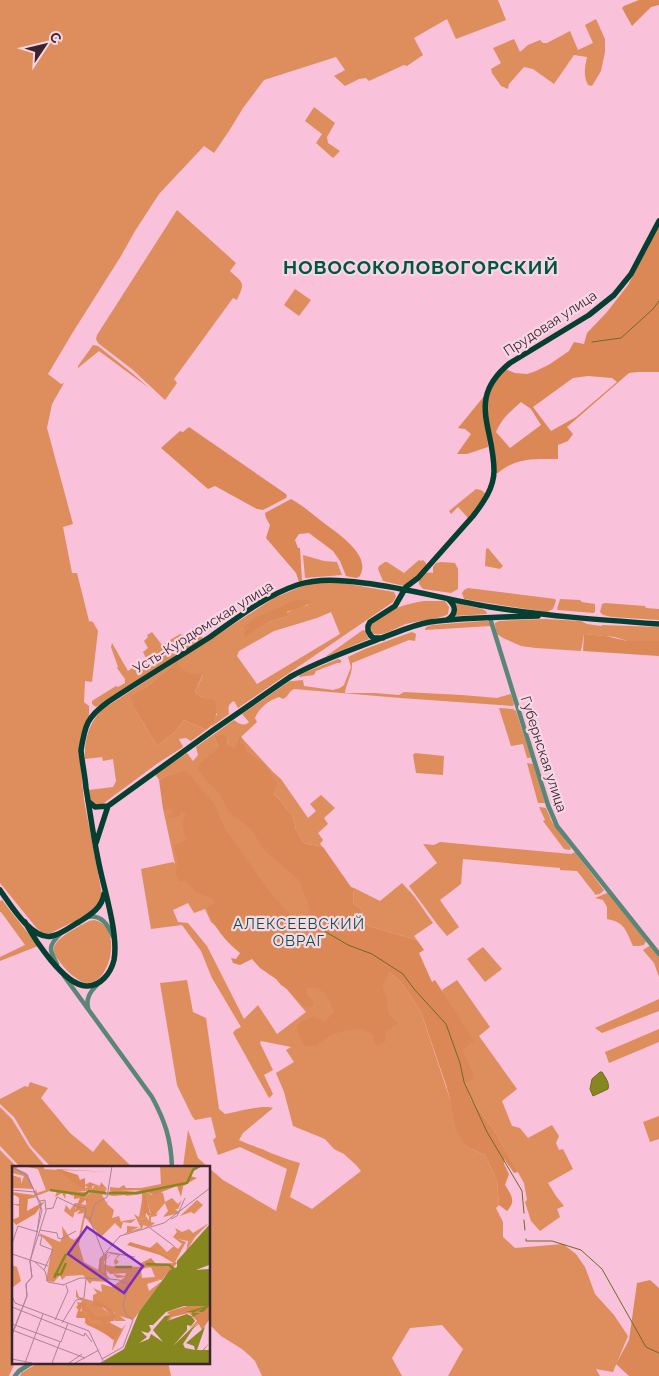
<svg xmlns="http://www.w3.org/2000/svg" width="659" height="1376" font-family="Raleway,sans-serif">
  <rect width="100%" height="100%" fill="#f9c1da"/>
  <path fill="#de8d5d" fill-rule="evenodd" d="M0,0H498L506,20L456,39L447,19L414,38L423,55L407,66L404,65L369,81L366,78L359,79L345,86L334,76L345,70L336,57L264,80L243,108L229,131L214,153L204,146L159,194L135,231L121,256L73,332L48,374L61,384L64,383L52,404L47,428L73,524L63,527L72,573H77L89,621L93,622L98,631L92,682L85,681L84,702L89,706V715L86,721L79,749L84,800L102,894C100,912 66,925 51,933C43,934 40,932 35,926L0,883Z
    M596,19L605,39V52L601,71L592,86L588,85C583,76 585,66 587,57L574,55L554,84L533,69L524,67L509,84L508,89L501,86L492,73L491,69L501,63L493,48L514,39L520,52L528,45L540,40L543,43H547L570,31L578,50L593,43L585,25Z
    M314,107L335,123L327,137L328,143L340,151L333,158L316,143L322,134L305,121Z
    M177,210L236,263L230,271C244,284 245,282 237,300L233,298L174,379L177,383L165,400L133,370L98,343L96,339L97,335Z
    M295,289L311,300L299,316L284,305Z
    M93,345L98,346L132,373L149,388L99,351L78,368V366Z
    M476,489L481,490L486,494L468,518L458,507L451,514L449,511Z
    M488,548L503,566L500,569L485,566L486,549Z
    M303,555L324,561L337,562L342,575L305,578Z
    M419,560L421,561L423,560L426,563V566L415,579L404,586L383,581L378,569L379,566L385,562H387L404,573Z
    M441,562L455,563L458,569V589L451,593L423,589L419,584C419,575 425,571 433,573V567L436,563Z
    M337,582L394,592L396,597L393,602L238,708L234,701C228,704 228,708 229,714L211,727L217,714L202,698L195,692L203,675C189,675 184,673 176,663L146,687L132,696L133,706L157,746L176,731L184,720L206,730L191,741L186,738L179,739L183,747L158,763L104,803L100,805L93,804L90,798L89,790L113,787L116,781L113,759L103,761L102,757L85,759C84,740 89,722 103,709L274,598L298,588L312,583ZM307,599L308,605L293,609L287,613L289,616L269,622L244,636L251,626L240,630C262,617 282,603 307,599ZM331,612L340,634L257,684L237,656L239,651L274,631L317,618Z
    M468,588L555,599L556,601L553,609L547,612L507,606L464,599L462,593L464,590Z
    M560,599L580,600L582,602L595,604V612L593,613L558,610L557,609Z
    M424,601H445L449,607L448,614C441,619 416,621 406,624C397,627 382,638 372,633L371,629V625C385,610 404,604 424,601Z
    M456,603L482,609L486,611L487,614L454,616L457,611Z
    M605,603L645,606L646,608L659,609V620L612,617L603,615L600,612L602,604Z
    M544,619L581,621L587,624L601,626L602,625L659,627V641H627L615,637L584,634L581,651L536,648L521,646L503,638L497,634L495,625V623L499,621Z
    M483,621H488L491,626L425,630L426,627L432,625Z
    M363,630H364L369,639L325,657Z
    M199,631L203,639L98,706L96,707L92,704V701L116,686L118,687L125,683V679L117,668L118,667L111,647L112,643L128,671L146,658L143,652L148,648L144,641L148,637L147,635L152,632L162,645L180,634L185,636L190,632Z
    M412,632L416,634L415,641L409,640L352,663C353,673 346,683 345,693H374L399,695L404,692L462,695L497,698L511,694L514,704L513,706L401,698L294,689C289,691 288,697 283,699L279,697C269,700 258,709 255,718L257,722L241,737L273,772L281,779L308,818L316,811L310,804L321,795L335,808L324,818L328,824L318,833L323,840L320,844L323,847L304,843L296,830L295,824L293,817L280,800L273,793L248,752L241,737L238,738L234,749L228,745L227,738L214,737L218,746L212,755L300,879L389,972L401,982L421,1012L450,1099L469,1148L485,1155L497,1181L499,1205L496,1208L503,1222V1237L515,1248L563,1244L576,1254L585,1267L595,1294L614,1315L628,1336L613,1372L596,1369L600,1376H448L463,1349L442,1325L410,1328L392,1358L402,1376H262L255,1361L251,1357L242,1349L221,1336L209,1324V1168L223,1180L276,1211L287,1169L240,1147L218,1155L213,1140L216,1137L211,1117L195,1120L192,1116L177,1085L160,983L187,980L193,1012L206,1018L219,1109L225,1114C237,1112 263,1104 273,1108L243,1133L239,1140C247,1144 254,1146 262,1149C275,1155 286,1159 300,1163L290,1197L312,1209L361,1171L356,1165L344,1154L334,1149L325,1139L293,1126L284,1092L276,1073L294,1062L286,1050L291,1047L261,1041L260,1043L273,1070L264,1075L273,1094L269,1098L233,1033L235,1030L241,1027L212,978L201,951L182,925L151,929L141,869L173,862L175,864L163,809L185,772L168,775L159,780L155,774L187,753L193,761L198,755L196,747L234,720C239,724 244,727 249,722L242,714L290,681H293L303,680L304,686L333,690L340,688L344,685L351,667L348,657L365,649ZM188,903L194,913L205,909L211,922L279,980L306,1012L277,1034L258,1005L244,1019L207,946L188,923L178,922L173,910Z
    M338,659L341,660V662L340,663H337L316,671L314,675L298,677L301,674Z
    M499,708L513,709L516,711L531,757L530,758H527L523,744L511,746Z
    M415,753L444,756L443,775L416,773L413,755Z
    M527,763L533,764L545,803H538Z
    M539,807L546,808L552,822L571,848L570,850L564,849L543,821L545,820Z
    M440,842L571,854L575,852L604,890L600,894L594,895L595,894L577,871L560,870V868L463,859L461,884L440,900L459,927L447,936L437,924L409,886L437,863L423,844L434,845Z
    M402,883L414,896L433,923L414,936L417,940L368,926L361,909L353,903L354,888L380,901Z
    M607,893L609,894L646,941L644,945L639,946H633C626,931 625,922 607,919V907L603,900L595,898Z
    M2,900L38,946L0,961V957L25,945L1,912H0V901Z
    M94,920C128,926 106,1003 76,978C70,974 64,968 60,962C58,959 54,956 54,952C50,940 80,926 89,921Z
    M649,946L651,947L659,957V977L654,963L643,950Z
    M483,947L502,969L485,982L467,959Z
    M457,980L490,1027L479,1036L517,1089L502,1101L512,1126L520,1128L528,1138L552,1125L559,1136L556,1143L559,1150L563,1149L573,1169L548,1183L556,1196L564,1206L557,1209L560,1217L540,1231L531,1221L525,1202L527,1200L524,1183L507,1153L494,1130L470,1098L466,1083L472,1069L461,1050L442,990Z
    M659,999V1011L602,1033L595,1028Z
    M659,1029V1042L609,1063L605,1052Z
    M30,1082L48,1088L41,1098L70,1133L93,1152L103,1139L132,1167H51L31,1146L14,1117L0,1104V1099L25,1086L28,1087Z
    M0,1107L12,1119L29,1147L46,1167H20L2,1148L0,1146Z
    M659,1116V1139L650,1142L643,1122Z
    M188,1130L198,1158L208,1167H183Z
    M0,1150L17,1167H14V1362H20L14,1365L9,1376H0Z
    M40,1362H168L171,1376H20L21,1373Z"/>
  <path fill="#db8856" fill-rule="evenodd" d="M639,0H659V5L651,7L632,26L622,8L624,6Z
    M659,227V372H638L629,373L567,427L573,434L568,441L558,445V459C535,459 517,457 498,473H496C492,447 479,409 493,384C496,379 501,374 505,369L515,373L527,374L536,371L550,364L569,351L574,342L584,344L587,333L607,312L628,285ZM588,376L612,378L617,382L576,417L551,431L533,407L573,378ZM521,402L531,409L541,425L510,448L496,432C501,419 511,411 521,402Z
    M485,395L488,447L467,454H457L471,434L465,429L458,428Z
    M189,427L286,494L287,496L286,498L267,508L263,510L257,509L215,486L208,489L161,448L180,431L183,432Z
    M291,499C302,505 311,513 320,520C335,532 374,555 359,577L356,578L346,576L340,561L333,551L309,533L299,534L295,540L298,548H300L302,582H299L296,573L266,538L270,525L266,518L265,513Z
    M307,599L311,602C304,608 295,608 287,612L289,616L269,622L244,637V632L249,627L240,631L253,619L282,606L293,601Z
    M584,634L606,636L627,641H659V656L583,651Z
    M177,662C184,673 191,675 203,674L195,692L202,698L215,700C217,713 218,722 206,730L184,720L176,731L157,746L133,706L131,696L146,687Z
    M223,734L227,738L228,745L234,748L238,738L241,736L248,752L263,764L271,773L277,783L273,793L280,800L293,817L295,824L296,830L304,843L323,847L351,887L354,888L353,903L361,909L368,926L417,940L424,950L419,953L432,982L435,980L474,1041L462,1050L472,1069L473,1079L466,1083L470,1098L494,1130L518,1172L514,1173L504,1159V1164L509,1174L505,1185C512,1196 516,1201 507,1211L499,1205L497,1181L485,1155L469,1148L456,1131L450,1099L446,1085L421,1012L401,982L389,972L382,987L387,998L388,1013L398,1023L386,1032L385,1042L376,1046L373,1034L362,1029L345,1031L332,1034L315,1046H305L300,1038L297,1028L300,1023L314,1016L324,1022L334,1012L326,994L317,988H307V995L313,1000L314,1005L306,1008L287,989L281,985L276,979L260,968L252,959L240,965L233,963L231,958L236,959L240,953C226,942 212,925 207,908L210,905L215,904L214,899L196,892L185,880L180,882L175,873C180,863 176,855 174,845L187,840C183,830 180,823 186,814L181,811L179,816L174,818L168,817L169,814H172V809H163L159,780L168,775L186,771L214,804L225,829L272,895L301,926L313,941L321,938L314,927L307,900L299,880L265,851L251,829L229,812L220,794L209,783L198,769L201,762L209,757V753L212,754L218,746L214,737Z
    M650,1280L659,1288V1376H629L616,1364L629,1340L637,1283Z"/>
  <path fill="#86881f" stroke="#6f6a24" d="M600,1072H602C605,1077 610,1083 608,1089L593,1096L590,1089L592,1079Z"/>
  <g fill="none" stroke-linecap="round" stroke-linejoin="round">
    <path stroke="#6f6a24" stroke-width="1" d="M592,342L621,338L653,309L659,301
      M321,929L348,945L372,954L403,974L414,989L446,1024L460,1063L464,1082L487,1132L522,1191L524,1213
      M524,1220L525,1230
      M526,1239V1241H552L581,1250L602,1269L646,1347L659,1353"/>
    <path stroke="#598677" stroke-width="4.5" d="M490,618L548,805L557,826L659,954
      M87,917C102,914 108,925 113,937
      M57,964C49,950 48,946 60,934
      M64,976L152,1097C165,1121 171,1139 172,1167
      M88,1008C86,998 90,992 97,985
      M15,1376L19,1371L33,1362"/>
    <path stroke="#053f31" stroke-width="5.5" d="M447,620C456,615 457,606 448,599
      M383,638H374L371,636L368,631V626L370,622L395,606L406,587L418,578L473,516C483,503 494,488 494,471C494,426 466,399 510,363L589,315L614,295L631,274L659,221
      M88,801L95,807L108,806
      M96,843L108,806L212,731L290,677C318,661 349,651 379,639C396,633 412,625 430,622C466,617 502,617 538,616
      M0,890C10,904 32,941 52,936C62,934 71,926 79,922C90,915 102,908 104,894
      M25,922C35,940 64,985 86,986C100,987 111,973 114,960C119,933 103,887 98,859C93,835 90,811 86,788C85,775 82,763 81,750C85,725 87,717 108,702C141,680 176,659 210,637C237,618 265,596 297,585C319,578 341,580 364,583C407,588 448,600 490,607C546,616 602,620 659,624"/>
  </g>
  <g text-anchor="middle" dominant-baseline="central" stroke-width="4.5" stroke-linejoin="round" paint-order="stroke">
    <g font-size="14" fill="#3a252f" stroke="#f8d6e4">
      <text transform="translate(550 323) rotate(-33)">Прудовая улица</text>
      <text transform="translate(203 627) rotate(-32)">Усть-Курдюмская улица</text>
      <text transform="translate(544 754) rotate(72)">Губернская улица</text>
    </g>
    <g font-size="15" letter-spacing="1" fill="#005642" stroke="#f8d6e4">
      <text x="299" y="924">АЛЕКСЕЕВСКИЙ<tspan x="299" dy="17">ОВРАГ</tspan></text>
    </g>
    <g font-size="19" font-weight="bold" letter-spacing="1" fill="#005642" stroke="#f8d6e4">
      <text x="421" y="267">НОВОСОКОЛОВОГОРСКИЙ</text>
    </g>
  </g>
  <g transform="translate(12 1166)">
    <rect width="198" height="198" fill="#f9c1da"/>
    <path d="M0,0H32V3L46,4L76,25L64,26L61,30L54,27L53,33L50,27L43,31L45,25L40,24L19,32L1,29L0,26L22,29L24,23L25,27L34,24L26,3L10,0L4,2L14,8L22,23L0,22V9L9,12V18L12,10L0,7ZM141,0H181L174,15L135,26L140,29L145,25L151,27L153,36L160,32L166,38L170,34L166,43H163L168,47L151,51L156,45L153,37L145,46L147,49L144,46L145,50L139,51V56L143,57L139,60L132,62L135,60L131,59L130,63L112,68L115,66V60L127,61L118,65L129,62L122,48L127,51L130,34V28L114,30L112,27H132V51L128,54L133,52L134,50L137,55V50L139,49L132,25L137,24L98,25V21L107,22L112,19L114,22H129L149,18L148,0ZM77,17L81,23L82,19L95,23L90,29L94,36H90H95L96,31L95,38L102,44L100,52L107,50L109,56L111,55L117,54L124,53L119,57L111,56L109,63L103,57L89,71L73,51L67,79L72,96L86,104L88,92L96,86L94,93L99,87L116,89L115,93V89H108L104,93L107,96L103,99L102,95L106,89L99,88L92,96L93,99H100L93,100L135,101L129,104L130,112L143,111L139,101L142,99L160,101L150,114L143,113L148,114L135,118L137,125L150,115L121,154L108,150L114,155H103V147L89,137L88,140L101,150L98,157L110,163L114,158L100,185L102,173L73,157V154L76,157L73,152H64L69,148L70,140L66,144L64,141L70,135L64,131V123L67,131L81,135V129L85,127L81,122L90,126L89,118L100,121L113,111L105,112L101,108L113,110L114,107L98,108L94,104L96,113L95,116L80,115L78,118L71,109L54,110L50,114L48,109L42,116L34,115L40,81L27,67L48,76L51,70L50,60L58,72L62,74L67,70L72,47L65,48L68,44L64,40L61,52L52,45L54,39L58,44L63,37L74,39V30L80,25L72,19ZM185,34L191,39L182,48L179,46L168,50ZM197,57L183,71L174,86L176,75L166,73L174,76L163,96L138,82L145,76L155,86L162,80L166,83L170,78L161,71L165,66L163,62L170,66L177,63L181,67ZM0,99L5,101L9,115L0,122Z" fill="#de8d5d"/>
    <path d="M181,0H190L183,2L178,10L185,12L171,20L169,31L165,20L142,29L135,26L140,24L133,25L138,48L150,42L137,50L134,47L133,52L128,54L132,51L131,27L102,30L88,28L87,26H80L78,25L73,32H76V37L73,34L67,40L71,46L67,44L62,47L68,32L62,33V26H75L76,24L69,22L44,3L98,6L50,4L66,9L68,14L73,12V22H77V16L88,20L89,16L95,23L82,19L77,23L80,26L86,25L92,27L105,24L123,26L132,23H151L154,19L174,15ZM2,28L25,31L16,33L15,45L33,35L23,48L4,59L0,54L7,51V40L0,38H7V32ZM118,76L142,83L165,97L152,112L159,100L129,102L127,98L139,92L144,98L162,97L148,89L115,79ZM84,134L99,142L104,150L102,155H96L92,158L98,157L110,163L101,174L89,164L75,159L73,152L64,151L67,142L65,136L74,138L73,146L70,141L68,145L73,147L67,151L73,149L78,157L92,160L88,154L79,153L74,145L75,141L84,151L100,150L92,142L79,139ZM197,137V154L190,164L187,158L178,165L187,156L177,163L185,155L177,147L160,151L147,167L148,164L143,167L158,149L155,147L158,145L179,139L194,140L189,146Z" fill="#db8856"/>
    <path d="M197,59V99L184,104L197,103V140L191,146H186L191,142L181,147H188L180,151L183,155L179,160L175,159V164L161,180L184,158L171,178L173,182L183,184L182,180L174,177L193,161L185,184H191L197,177L192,184H197V197H88L112,183L127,146L158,104L165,101V95ZM172,140H194L174,146H180L181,151L175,148L155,155L158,149L153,150L141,164L151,176L139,168L137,173L127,177L135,171L129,165L136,167L139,164L137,159H141L154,146Z" fill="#86881f" fill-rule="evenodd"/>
    <path fill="none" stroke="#86881f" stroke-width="2.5" d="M38,24L72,29L77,25L94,27M97,27H125L175,17L181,4L188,0M134,98L157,99L162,103M103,101H120M42,109L49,108L54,97M42,112L54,88"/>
    <path fill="none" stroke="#ad8396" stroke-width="1" d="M0,1L14,9L29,38L25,66M0,1L15,8L30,44L18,96L20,111L14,118L15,130L0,169M0,24L23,26M34,43L41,42L45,31L66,41L74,42L73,51L78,52M159,53L165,50L173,32M138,62L162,80M28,64L45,67L46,72L49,73L64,65M26,69L30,70L28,79L41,84L32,104M0,78L6,60L26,66M95,86L123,91M0,88L36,100M92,89L78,54L83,38L95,31L100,0M23,96L33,105L36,116L52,119M93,108L94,88M51,119L68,112L98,113L88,105V93L108,70L152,57L198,22M0,130L3,137L77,165L92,197M0,141L72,170L73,167L80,176M43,154L56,125L54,119M50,157L64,134L72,132L74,113M0,158L49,176M0,164L73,192M0,168L15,130L14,118L20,111L18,95L34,45L33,34L28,35M49,176L56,157M0,193L20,197M90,193L111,181L121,154L114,148L111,138L117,119L107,114L98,113M13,197L31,148M40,197L48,176M57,197L70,188M63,197L87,184"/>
    <path fill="#7b2cbf" fill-opacity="0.15" stroke="#7b2cbf" stroke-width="2.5" d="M75,61L131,100L112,127L56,88Z"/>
    <rect width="198" height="198" fill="none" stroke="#3a252f" stroke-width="2.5"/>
  </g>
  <g transform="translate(45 45) rotate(55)" stroke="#f8d6e4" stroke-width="4" paint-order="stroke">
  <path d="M0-4L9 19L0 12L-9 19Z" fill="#3a252f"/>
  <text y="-8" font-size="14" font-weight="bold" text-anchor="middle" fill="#3a252f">С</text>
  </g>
</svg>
